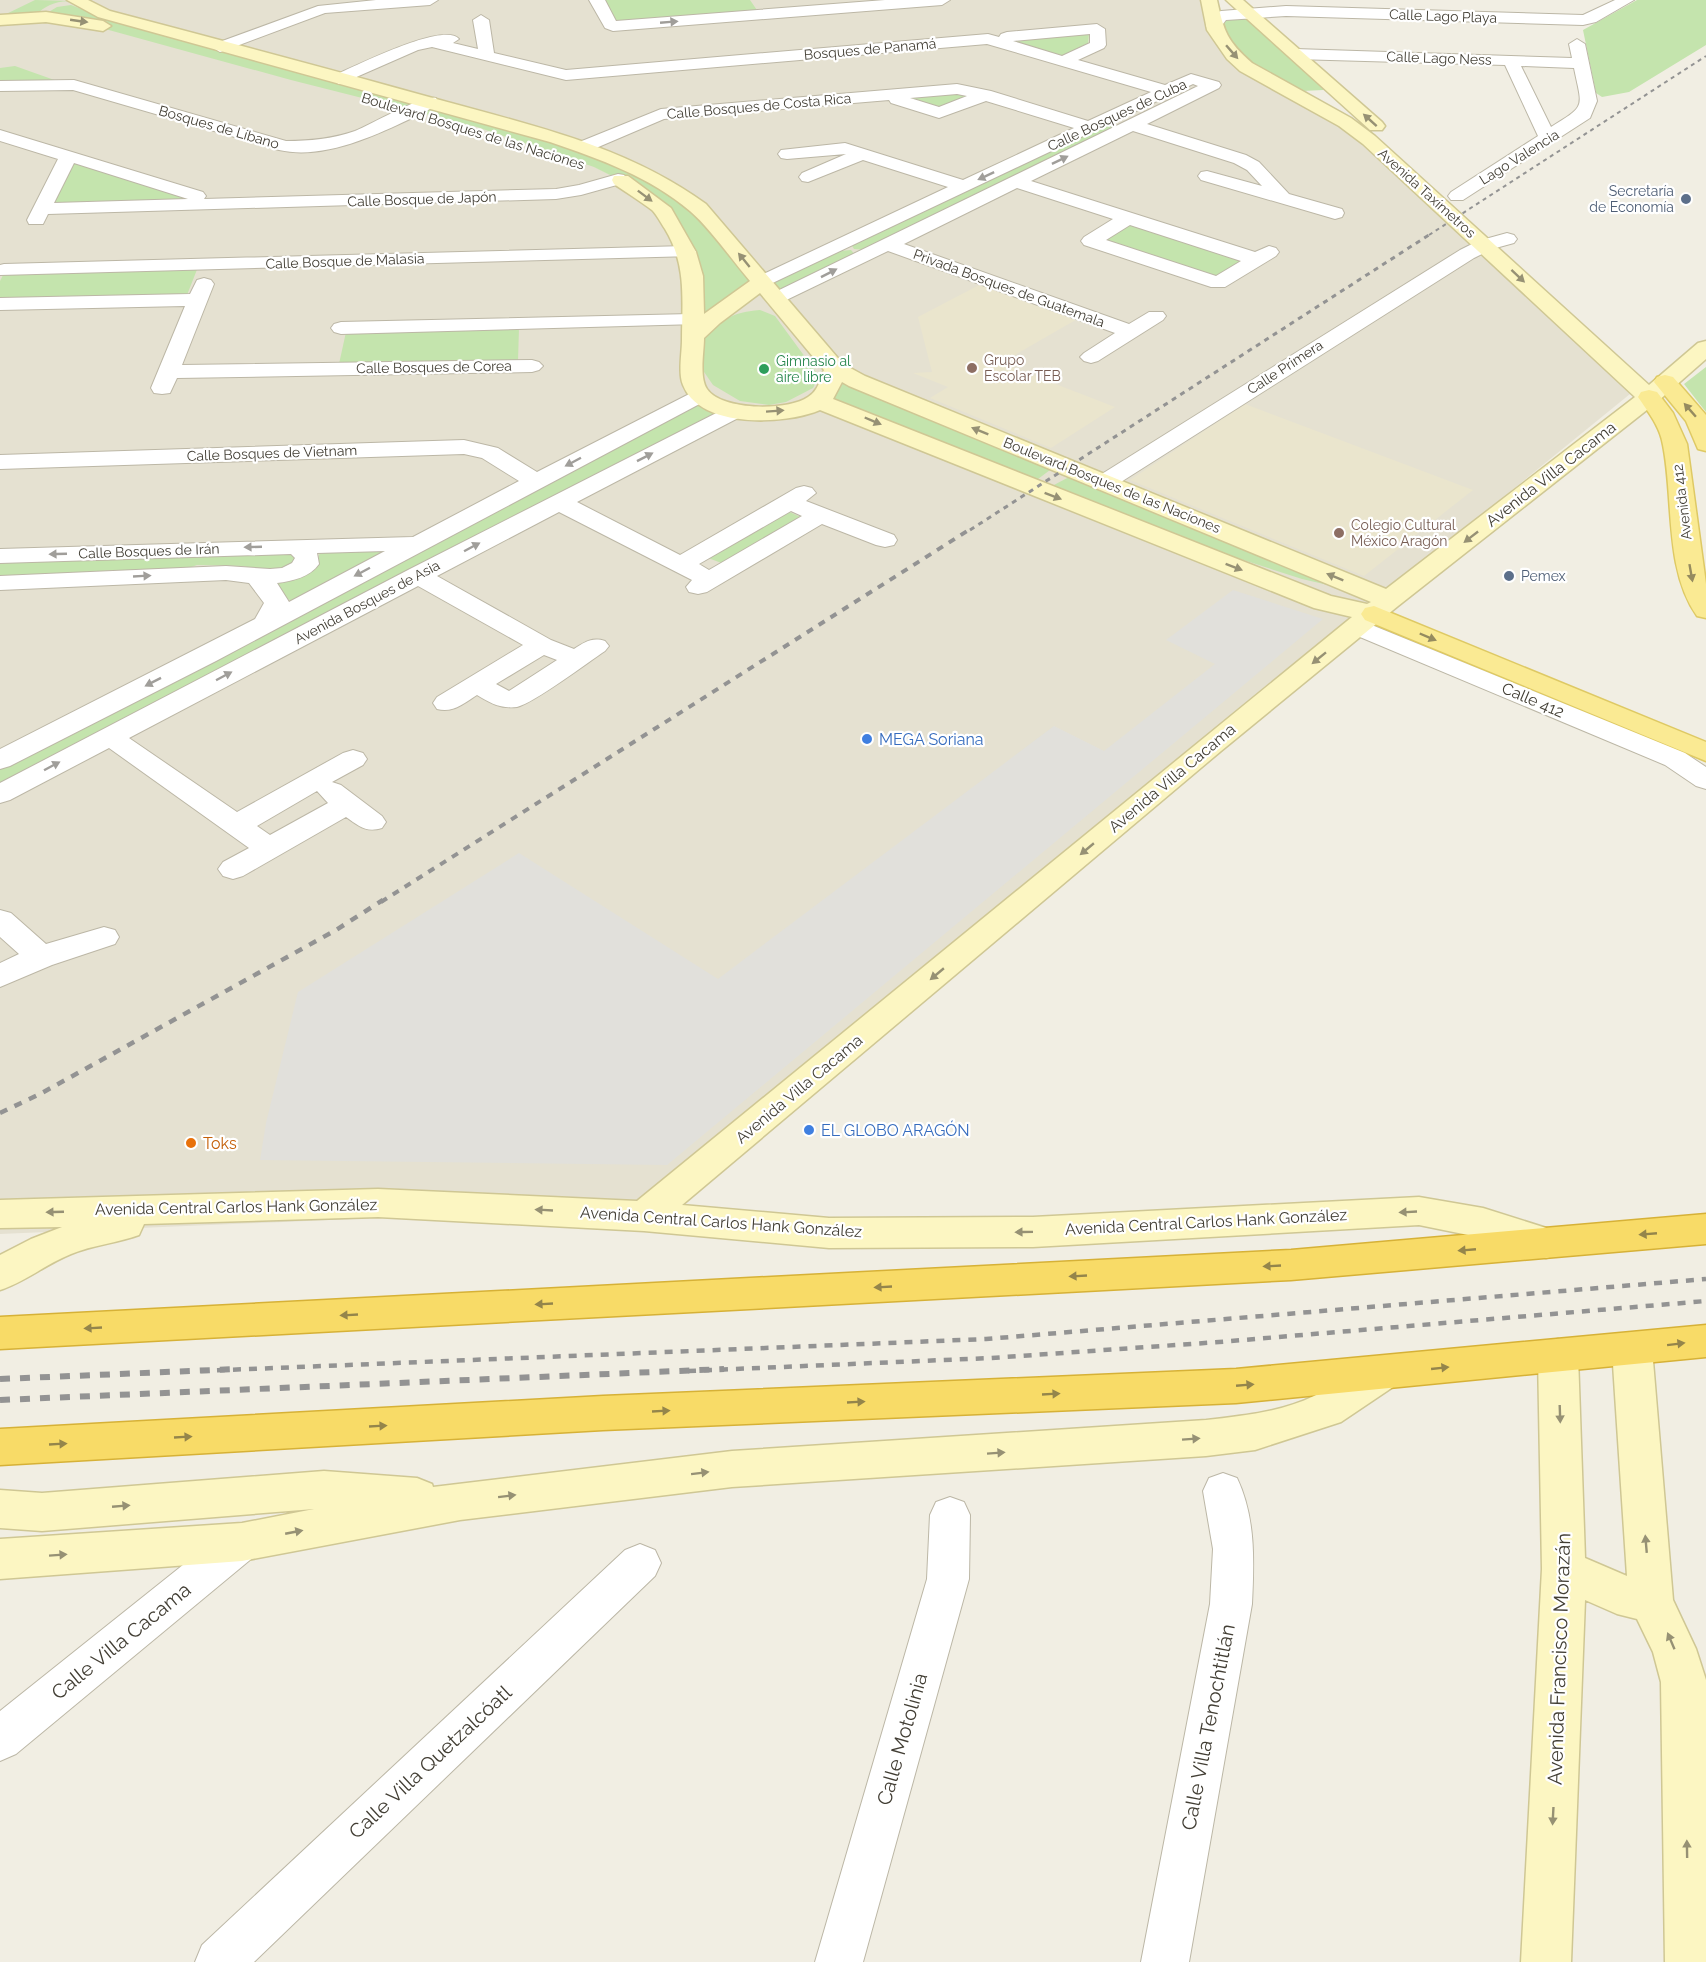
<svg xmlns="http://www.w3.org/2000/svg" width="1706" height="1962" font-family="Raleway,sans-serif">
  <rect width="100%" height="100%" fill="#f1eee3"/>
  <path fill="#e5e1d1" d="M0,0H1209L1630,394L632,1207L0,1234Z"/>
  <path fill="#eae5cd" d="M983,283L1079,318L1001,363L1115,407L1051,448L930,398L948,387L913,373L932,372L918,317Z
    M1245,404L1473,490L1364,576L1130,480Z"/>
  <path fill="#c4e4ad" d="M35,0L72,1C59,1 48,4 39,12V17H0Z
    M598,0H750L759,13L611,26Z
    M1637,0H1706V45L1629,92L1602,97L1596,93L1583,30Z
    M71,5L97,15L607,158L675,192L711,226L753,282L732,293L701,321L680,233L630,185L594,167L477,127L291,80L47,13L57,7Z
    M1239,17L1251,19L1325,86L1323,90L1302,91L1251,64L1232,42L1222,22Z
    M1089,33L1088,45L1062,58L1000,41Z
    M15,66L60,82L0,85V68Z
    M912,93L973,94C940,110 942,114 909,96Z
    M1102,123L1112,124L1115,127L867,250L854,249L851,244Z
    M80,162L204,202L49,207L71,164Z
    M1132,220L1255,260L1220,281L1097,240Z
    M851,250L856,256L779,292L770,285L840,251Z
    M198,267L187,295L0,299V281L3,275L14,272Z
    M760,310L775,316L819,376L813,388L786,402L769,405L740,401L713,385L702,369L703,340C724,319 729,313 760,310Z
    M519,328L518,361L339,364L346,332Z
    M1706,367V412L1684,384Z
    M846,380L1054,467L1034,482L875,415L831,400Z
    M700,402L718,412L0,786V765Z
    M1071,476L1197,530L1309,574L1328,585L1302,579L1200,546L1052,486Z
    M785,510L803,518L727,565L708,558Z
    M320,551H393L294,601L283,598L275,584C294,581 317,571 320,551Z
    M283,552L298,558L294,567L270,574L244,566L197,565L183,570H116L0,579V561Z"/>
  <path fill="#e1e0db" d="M1233,590L1323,619L667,1165L260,1160L266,1123L298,992L519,853L718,979L1054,726L1104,751L1215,664L1166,640Z"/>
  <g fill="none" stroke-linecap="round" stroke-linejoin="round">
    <defs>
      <path id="street" d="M376,0H438L430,5L325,13L226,50L220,52L212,47L214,44L318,6Z
        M589,0H605L616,21L885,0H950L942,5L613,31L605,28Z
        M1615,0H1634L1596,22L1583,25L1286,16L1226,20L1219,29L1214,31L1206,26L1216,13L1221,11L1286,6L1583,15Z
        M481,15L489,20L494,53L566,70L988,34L999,37L1001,34L1007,32L1097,24L1105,29L1106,45L1104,48L1078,60L1165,85L1191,74L1219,82L1221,85L1219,88L1147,124L1246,155L1259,162L1289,194L1342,209L1344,213L1342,217L1335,219L1201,180L1198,176L1201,172L1207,171L1262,186L1247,170L1234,163L1133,131L1031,181L1255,252L1269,246L1276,248L1279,252L1276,256L1225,287H1211L1084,245L1081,241L1084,237L1113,219L1017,188L904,244L1129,324L1149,312H1163L1166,316L1163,320L1098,361L1091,363L1084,361L1080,357L1084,353L1115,333L888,251L776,305L769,303L766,299L769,295L1198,86L1193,84L762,288L755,286L752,282L755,278L948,187L863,160L808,182L802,181L799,177L802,173L846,154L787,159L781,158L778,154L781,150L845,143L963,180L1074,128L986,101L939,118L891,103L889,100L664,119L589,151H577L574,147L577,143L661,109L957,84L991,91L1088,121L1151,92L987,44L566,80L432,47L418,50L345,82L339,84L331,79L333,76C354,67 444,21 459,39L453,43L478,49L473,20ZM1090,34V43L1062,56L1013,41ZM957,94L967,96L939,107L910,98ZM1130,225L1241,261L1216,276L1106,240Z
        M1577,39L1585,44L1597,101L1590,118L1463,200H1451L1448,196L1451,192L1538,136L1505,65L1295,59L1287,54L1295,49L1572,58L1569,44ZM1521,66L1574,68C1582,108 1587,105 1551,127Z
        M74,80L286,141C310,141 332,139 355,131C372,124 422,95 436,98L438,102C432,110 419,114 410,119C372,137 322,160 279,150L73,90L0,91V81Z
        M0,130L203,192L206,196L204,199L556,189L579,185L618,174L624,175L627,179L624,183L581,195L556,199L48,214L43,224H29L27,220L58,159L0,141ZM74,163L188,199L54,203Z
        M1507,233L1514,235L1517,239L1514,243L1492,249L1474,258L1113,487L1105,489L1097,487L1093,482L1097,477L1460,250L1478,241Z
        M686,246L693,248L696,252L693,256L0,275V265L4,264Z
        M204,278L211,280L214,284L182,365L532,360L539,362L543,366L539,370L532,372L177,378L170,393L162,394L154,393L151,388L185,306L0,310V298L190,294L197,280Z
        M691,314L698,316L701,320L698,324L341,334L334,332L331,328L334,324L341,322Z
        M699,389L707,390L710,395L707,400L216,661L10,766L0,769V749L255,619L264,603L249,583L226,580L0,590V576L226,566L270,569L282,568L292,563L295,558L291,554L0,563V549L413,537L519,481L482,458L464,454L0,469V455L464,440L498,448L537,472ZM385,551L289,602L277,583C293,581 310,577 319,564L317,553Z
        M734,404L742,406L745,411L742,416L577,502L680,555L796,488L804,486L812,488L816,493L806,501L894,535L897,540L894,545L885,547L876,545L822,524L707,592L698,594L689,592L686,587L692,580L559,512L437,576L551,640L574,649C585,642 592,637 605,641L609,646L605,651C587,663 534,703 517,707C501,709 490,703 477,695C463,704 453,713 437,709L433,703L437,697L523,645L418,586L129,738L237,812L343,753L353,750L363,753L367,759L363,765L332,782L341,785L382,816L386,822L382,828C366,833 359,826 346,817L243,876L233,879L223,876L218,869L223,862L249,848L109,748L10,800L0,803V783L408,570ZM791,511L802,516L709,570L699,564ZM544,655L557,660L509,691L496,684ZM317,791L328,803L270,835L257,826Z
        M1357,619L1685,753L1706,767V789L1696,786L1665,765L1348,632L1344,627L1348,622Z
        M0,910L11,913L46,944L104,927L115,930L119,937L115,944L52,965L0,987V963L19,954L0,937Z
        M1223,1473L1237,1478C1256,1518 1254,1562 1252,1604L1189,1962H1141L1210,1604L1213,1549L1203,1491L1209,1478Z
        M950,1497L964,1502L970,1515L969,1579L863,1962H815L927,1579L930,1515L936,1502Z
        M242,1524L256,1529L262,1542L256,1555L16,1754L0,1761V1711L228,1529Z
        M640,1544L655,1550L661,1563L655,1576L254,1962H195L202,1945L625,1550Z"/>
      <path id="secondary" d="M67,0H88L110,11C220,40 330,69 440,100C534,126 626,146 706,204L843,364L865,376L1386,589L1635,397L1363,144L1339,126L1240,71L1227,59L1207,30L1201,0H1217C1224,32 1227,41 1252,63L1351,118L1375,136L1649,385L1698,343L1706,341V359L1657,402L1398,606L1221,751L682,1205L829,1218L1033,1217L1419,1197L1483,1208L1559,1232L1565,1243L1559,1254L1546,1258L1483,1238L1419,1225L1033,1247L829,1248L644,1231L378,1217L144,1224L139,1235C117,1243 93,1245 71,1254C46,1264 25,1282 0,1290V1255L31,1239L62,1227L0,1228V1200L378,1189L637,1201L1352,617L1314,608L820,410C785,425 700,429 683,385C678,373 682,353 682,340C682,300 687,265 665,229C661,223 657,215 652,210C640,201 627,193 614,184L612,180L614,176H628L671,208L696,252L703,276L704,314L750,281C732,260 710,228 690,211C650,177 600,159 550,142L98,17ZM760,293L824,370C820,380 818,391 808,397C788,411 722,411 707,389C699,377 704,352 704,338L720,323ZM842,382L849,386L1371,602L1367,604L1331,596L833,399Z
        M1226,0H1243L1382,122L1385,126L1382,130H1370Z
        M46,12L103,21L111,26L103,31L46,22L0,25V15Z
        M1632,1333L1646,1337L1652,1349L1673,1600L1696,1649L1706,1680V1962H1665L1661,1682L1653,1652L1637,1619L1617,1614L1585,1600L1571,1962H1521L1542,1569L1538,1356L1544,1344L1558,1339L1572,1344L1578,1356L1585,1558L1627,1576L1612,1349L1618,1337Z
        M1382,1356L1396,1361L1402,1373L1396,1385L1341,1422L1255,1450L1206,1456L732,1487L460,1520L242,1561L0,1579V1539L242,1523L314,1509L42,1531L0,1528V1490L42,1493L324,1471L417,1478L432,1484L433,1487L732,1451L1206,1420C1242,1416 1281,1412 1314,1396C1339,1385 1357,1365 1382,1356Z"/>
      <path id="primary" d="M1665,375L1673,377L1706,415V451L1698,449L1686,421L1654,382L1657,377Z
        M1649,390L1657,392L1673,413L1687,444L1706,584V618L1697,616C1664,569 1674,500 1663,445C1660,426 1648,412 1638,397L1641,392Z
        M1374,606L1706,742V761L1365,620L1361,614L1365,608Z"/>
      <path id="highway" d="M1706,1214V1244L1291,1280L0,1349V1317L1291,1250Z
        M1706,1325V1357L1236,1403L603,1430L0,1465V1429L603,1396L1236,1369Z"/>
    </defs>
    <use href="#street" stroke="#bcb7a6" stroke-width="2"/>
    <use href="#secondary" stroke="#cfc794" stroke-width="3"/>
    <use href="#primary" stroke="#dec964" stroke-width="3"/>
    <use href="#highway" stroke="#d6b137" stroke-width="3"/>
    <use href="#street" fill="#fff" fill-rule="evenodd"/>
    <use href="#secondary" fill="#fcf6c2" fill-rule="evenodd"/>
    <use href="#primary" fill="#faea93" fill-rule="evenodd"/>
    <use href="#highway" fill="#f8db67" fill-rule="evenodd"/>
    <path stroke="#939393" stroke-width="2" stroke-dasharray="4 4" stroke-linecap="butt" d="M1429,235L1706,56"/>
    <path stroke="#939393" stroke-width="3" stroke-dasharray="5 5" stroke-linecap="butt" d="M970,530L1432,233"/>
    <path stroke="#939393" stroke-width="4" stroke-dasharray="7 7" stroke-linecap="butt" d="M381,902L972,528"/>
    <path stroke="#939393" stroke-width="4.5" stroke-dasharray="8 8" stroke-linecap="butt" d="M0,1113L40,1094L336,930L383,900
      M201,1371L986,1339L1706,1279
      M688,1371L991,1358L1219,1342L1706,1301"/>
    <path stroke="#939393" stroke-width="6" stroke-dasharray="10 10" stroke-linecap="butt" d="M0,1379L238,1369
      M0,1400L724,1369"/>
  </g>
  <defs><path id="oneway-solid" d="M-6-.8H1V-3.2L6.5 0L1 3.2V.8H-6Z" transform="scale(1.5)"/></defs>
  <g fill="#969174">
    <use href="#oneway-solid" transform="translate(79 21) rotate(8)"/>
    <use href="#oneway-solid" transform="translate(1232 52) rotate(49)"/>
    <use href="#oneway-solid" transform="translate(1370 120) rotate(-138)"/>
    <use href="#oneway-solid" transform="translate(645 196) rotate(37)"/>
    <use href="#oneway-solid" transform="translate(744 260) rotate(-129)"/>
    <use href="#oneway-solid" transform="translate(1518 276) rotate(43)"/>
    <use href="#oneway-solid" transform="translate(775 411) rotate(-4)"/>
    <use href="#oneway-solid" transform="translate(873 421) rotate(23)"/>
    <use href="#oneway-solid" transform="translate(980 431) rotate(-158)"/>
    <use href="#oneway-solid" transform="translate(1053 496) rotate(21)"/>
    <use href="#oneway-solid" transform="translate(1471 537) rotate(142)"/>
    <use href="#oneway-solid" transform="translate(1234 567) rotate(21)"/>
    <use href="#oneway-solid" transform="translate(1335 577) rotate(-158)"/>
    <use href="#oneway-solid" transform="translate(1319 658) rotate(141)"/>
    <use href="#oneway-solid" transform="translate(1087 849) rotate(140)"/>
    <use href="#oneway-solid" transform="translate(937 974) rotate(140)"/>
    <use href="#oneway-solid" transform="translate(544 1210) rotate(-177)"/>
    <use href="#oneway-solid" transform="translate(55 1212) rotate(178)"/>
    <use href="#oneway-solid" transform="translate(1408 1212) rotate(177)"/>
    <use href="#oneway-solid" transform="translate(1024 1232) rotate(179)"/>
    <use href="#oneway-solid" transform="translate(1560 1414) rotate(88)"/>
    <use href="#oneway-solid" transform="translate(1191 1439) rotate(-4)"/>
    <use href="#oneway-solid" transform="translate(996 1453) rotate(-4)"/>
    <use href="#oneway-solid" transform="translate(700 1473) rotate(-7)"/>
    <use href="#oneway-solid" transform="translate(507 1496) rotate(-7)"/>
    <use href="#oneway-solid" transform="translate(121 1506) rotate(-5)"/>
    <use href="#oneway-solid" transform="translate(294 1532) rotate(-11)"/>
    <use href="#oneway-solid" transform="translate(1646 1544) rotate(-95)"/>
    <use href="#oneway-solid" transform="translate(58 1555) rotate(-4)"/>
    <use href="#oneway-solid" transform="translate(1671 1641) rotate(-113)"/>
    <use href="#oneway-solid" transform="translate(1553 1816) rotate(93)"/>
    <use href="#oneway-solid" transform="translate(1687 1849) rotate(-91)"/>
  </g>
  <g fill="#a09e9a">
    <use href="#oneway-solid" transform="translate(669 22) rotate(-5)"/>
    <use href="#oneway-solid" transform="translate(1060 160) rotate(-26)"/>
    <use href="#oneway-solid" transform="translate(986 176) rotate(155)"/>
    <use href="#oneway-solid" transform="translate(829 273) rotate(-27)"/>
    <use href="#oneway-solid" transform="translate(645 457) rotate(-27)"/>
    <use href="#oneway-solid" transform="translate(573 462) rotate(152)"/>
    <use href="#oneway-solid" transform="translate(253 547) rotate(178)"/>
    <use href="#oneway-solid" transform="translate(472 547) rotate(-28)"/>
    <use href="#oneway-solid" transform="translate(58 554) rotate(178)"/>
    <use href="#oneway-solid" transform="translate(362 572) rotate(152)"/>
    <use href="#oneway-solid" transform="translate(142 576) rotate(-3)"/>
    <use href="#oneway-solid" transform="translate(224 676) rotate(-28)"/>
    <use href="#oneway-solid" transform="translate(153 682) rotate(153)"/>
    <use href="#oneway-solid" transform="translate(52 766) rotate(-28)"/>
  </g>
  <g fill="#958b5f">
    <use href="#oneway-solid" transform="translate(1690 410) rotate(-131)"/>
    <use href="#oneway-solid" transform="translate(1691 573) rotate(80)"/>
    <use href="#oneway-solid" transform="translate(1428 637) rotate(23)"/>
  </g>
  <g fill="#94854b">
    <use href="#oneway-solid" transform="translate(1648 1234) rotate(175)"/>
    <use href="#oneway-solid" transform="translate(1467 1250) rotate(175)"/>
    <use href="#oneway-solid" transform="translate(1272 1266) rotate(177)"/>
    <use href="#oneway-solid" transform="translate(1078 1276) rotate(177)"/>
    <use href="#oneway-solid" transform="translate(883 1287) rotate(177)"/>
    <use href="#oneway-solid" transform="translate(544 1304) rotate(177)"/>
    <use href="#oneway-solid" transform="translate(349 1315) rotate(177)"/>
    <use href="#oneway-solid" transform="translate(93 1328) rotate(177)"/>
    <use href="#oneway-solid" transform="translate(1676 1344) rotate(-7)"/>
    <use href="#oneway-solid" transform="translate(1440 1368) rotate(-6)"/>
    <use href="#oneway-solid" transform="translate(1245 1385) rotate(-5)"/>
    <use href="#oneway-solid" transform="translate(1051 1394) rotate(-3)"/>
    <use href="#oneway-solid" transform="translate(856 1402) rotate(-3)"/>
    <use href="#oneway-solid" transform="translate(661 1411) rotate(-3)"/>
    <use href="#oneway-solid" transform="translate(378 1426) rotate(-3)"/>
    <use href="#oneway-solid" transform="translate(183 1437) rotate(-3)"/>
    <use href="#oneway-solid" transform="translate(58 1444) rotate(-3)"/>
  </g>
  <g fill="#5c6f8a" stroke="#fff" stroke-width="2">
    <circle cx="1686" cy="199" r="6"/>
    <circle cx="1509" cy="576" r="6"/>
  </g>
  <g fill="#8d6e63" stroke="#fff" stroke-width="2">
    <circle cx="972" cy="368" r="6"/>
    <circle cx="1339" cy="533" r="6"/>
  </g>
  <circle fill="#2e9e5b" stroke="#fff" stroke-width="2" cx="764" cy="369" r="6"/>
  <g fill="#3f7fe0" stroke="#fff" stroke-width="2">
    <circle cx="867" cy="739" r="6"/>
    <circle cx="809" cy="1130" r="6"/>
  </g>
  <circle fill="#e8710a" stroke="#fff" stroke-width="2" cx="191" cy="1143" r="6"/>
  <g text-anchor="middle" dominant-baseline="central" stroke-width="4.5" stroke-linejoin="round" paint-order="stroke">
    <g font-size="14" fill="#423e34" stroke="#fff">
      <text transform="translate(1443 16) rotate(2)">Calle Lago Playa</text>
      <text transform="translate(870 49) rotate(-5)">Bosques de Panamá</text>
      <text transform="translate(1439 58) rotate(2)">Calle Lago Ness</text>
      <text transform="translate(759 106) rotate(-5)">Calle Bosques de Costa Rica</text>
      <text transform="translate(1117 115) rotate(-25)">Calle Bosques de Cuba</text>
      <text transform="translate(219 127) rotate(16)">Bosques de Líbano</text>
      <text transform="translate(473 131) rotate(17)">Boulevard Bosques de las Naciones</text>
      <text transform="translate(1519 157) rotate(-32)">Lago Valencia</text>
      <text transform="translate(1427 193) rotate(42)">Avenida Taxímetros</text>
      <text transform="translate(422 199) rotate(-2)">Calle Bosque de Japón</text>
      <text transform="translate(345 261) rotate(-2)">Calle Bosque de Malasia</text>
      <text transform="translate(1009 288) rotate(20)">Privada Bosques de Guatemala</text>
      <text transform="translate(434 367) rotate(-1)">Calle Bosques de Corea</text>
      <text transform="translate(1285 367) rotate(-33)">Calle Primera</text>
      <text transform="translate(272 453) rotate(-2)">Calle Bosques de Vietnam</text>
      <text transform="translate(1112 485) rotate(22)">Boulevard Bosques de las Naciones</text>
      <text transform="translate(1682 502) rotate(-97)">Avenida 412</text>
      <text transform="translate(149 551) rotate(-2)">Calle Bosques de Irán</text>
      <text transform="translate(367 602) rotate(-28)">Avenida Bosques de Asia</text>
    </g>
    <g font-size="14" fill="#4e5e75" stroke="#fff" text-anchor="end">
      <text x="1674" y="191">Secretaría<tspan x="1674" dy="16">de Economía</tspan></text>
      <text x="1521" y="576" text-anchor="start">Pemex</text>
    </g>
    <g font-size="14" fill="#785e54" stroke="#fff" text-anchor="start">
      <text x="984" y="360">Grupo<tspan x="984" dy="16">Escolar TEB</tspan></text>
      <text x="1351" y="525">Colegio Cultural<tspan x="1351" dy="16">México Aragón</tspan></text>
    </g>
    <g font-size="14" fill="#27864d" stroke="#fff" text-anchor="start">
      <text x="776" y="361">Gimnasio al<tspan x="776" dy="16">aire libre</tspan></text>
    </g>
    <g font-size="16" fill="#423e34" stroke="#fff">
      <text transform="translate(1551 474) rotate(-38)">Avenida Villa Cacama</text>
      <text transform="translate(1533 700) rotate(23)">Calle 412</text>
      <text transform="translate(1172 778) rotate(-40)">Avenida Villa Cacama</text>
      <text transform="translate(799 1089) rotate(-40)">Avenida Villa Cacama</text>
      <text transform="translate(236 1207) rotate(-1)">Avenida Central Carlos Hank González</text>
      <text transform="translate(721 1222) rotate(4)">Avenida Central Carlos Hank González</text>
      <text transform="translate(1206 1222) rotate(-3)">Avenida Central Carlos Hank González</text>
    </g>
    <g font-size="16" fill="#366cbe" stroke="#fff" text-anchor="start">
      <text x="879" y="739">MEGA Soriana</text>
      <text x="821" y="1130">EL GLOBO ARAGÓN</text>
    </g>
    <g font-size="16" fill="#c56008" stroke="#fff" text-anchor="start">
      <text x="203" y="1143">Toks</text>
    </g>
    <g font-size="20" fill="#423e34" stroke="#fff">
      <text transform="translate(121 1641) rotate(-39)">Calle Villa Cacama</text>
      <text transform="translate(1559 1659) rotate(-88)">Avenida Francisco Morazán</text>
      <text transform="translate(1208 1727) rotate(-79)">Calle Villa Tenochtitlán</text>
      <text transform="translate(902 1739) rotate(-74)">Calle Motolinia</text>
      <text transform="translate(430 1762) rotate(-43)">Calle Villa Quetzalcóatl</text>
    </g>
  </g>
</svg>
